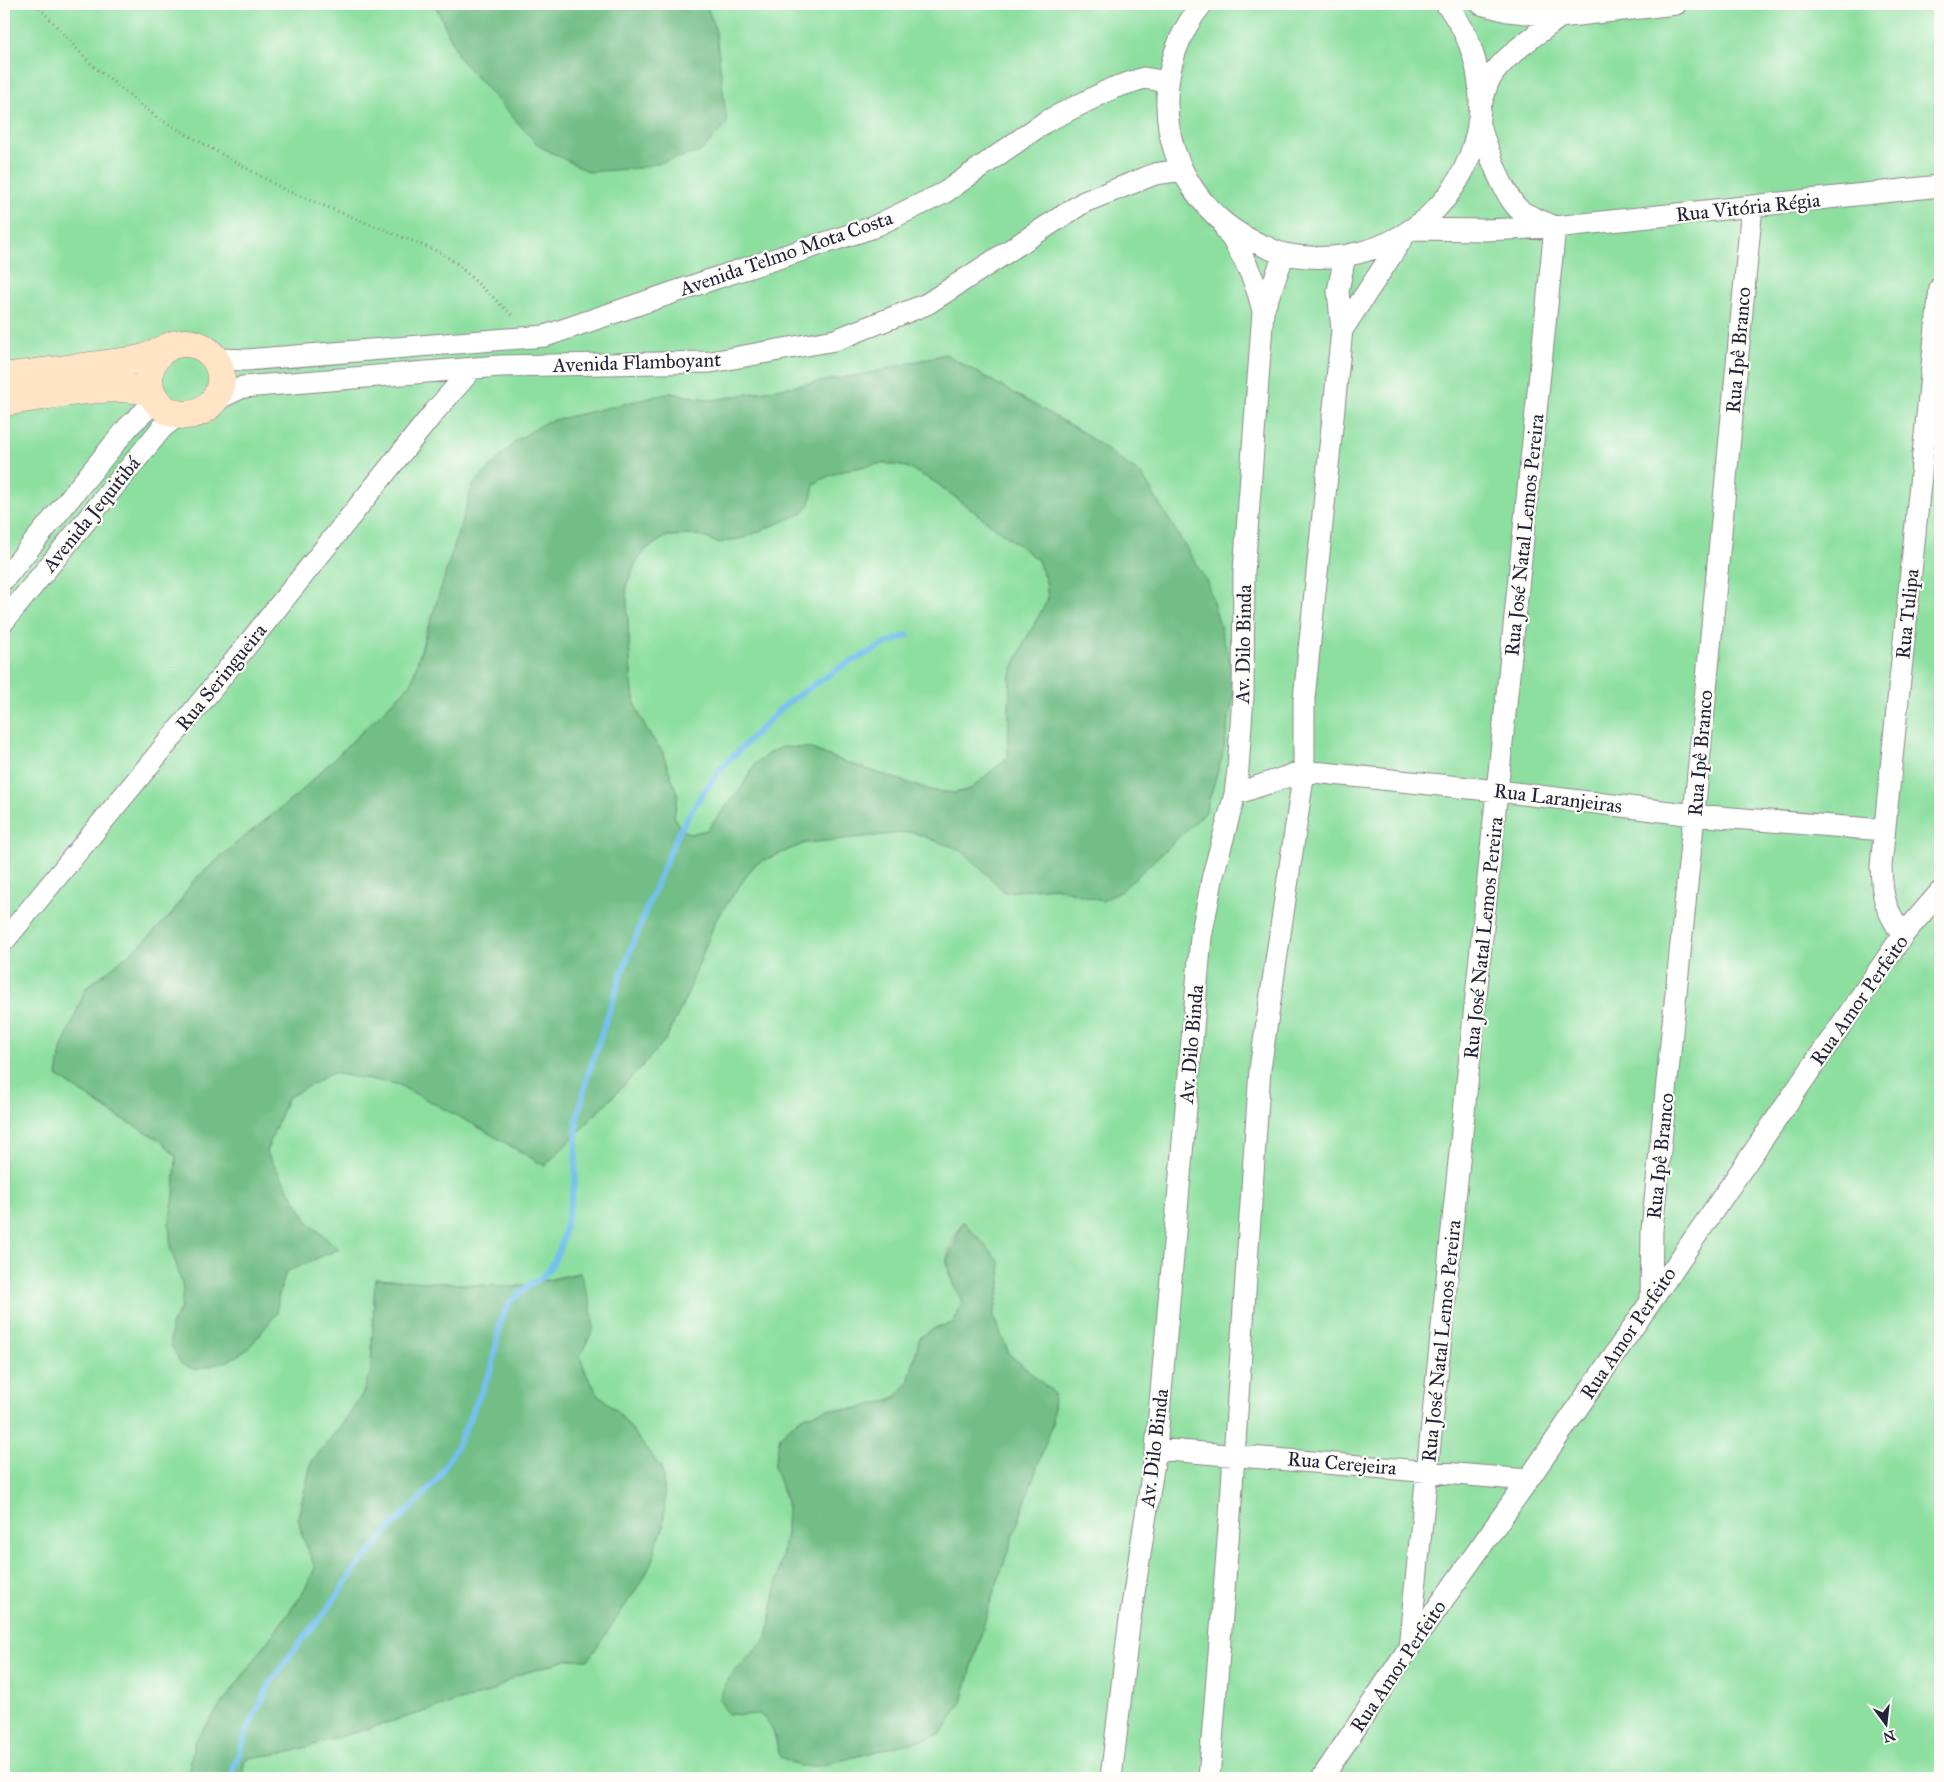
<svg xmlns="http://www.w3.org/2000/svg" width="1944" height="1782" font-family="'IM FELL Great Primer',serif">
  <rect width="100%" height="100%" fill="#fdfcf7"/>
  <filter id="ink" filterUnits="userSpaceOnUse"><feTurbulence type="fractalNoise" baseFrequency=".02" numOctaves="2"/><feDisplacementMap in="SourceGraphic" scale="10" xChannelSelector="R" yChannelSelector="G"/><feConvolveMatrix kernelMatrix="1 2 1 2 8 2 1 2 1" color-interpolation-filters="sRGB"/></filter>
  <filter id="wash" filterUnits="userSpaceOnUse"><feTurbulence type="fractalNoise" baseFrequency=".0096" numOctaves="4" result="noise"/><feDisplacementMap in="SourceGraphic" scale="20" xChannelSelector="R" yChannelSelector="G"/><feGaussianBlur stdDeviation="1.12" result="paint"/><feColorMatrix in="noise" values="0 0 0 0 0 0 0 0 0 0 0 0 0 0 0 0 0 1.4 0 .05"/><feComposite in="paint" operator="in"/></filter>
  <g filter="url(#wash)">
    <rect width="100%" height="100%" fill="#f6ebd6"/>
    <path fill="#8ddfa0" stroke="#58806e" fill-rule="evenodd" d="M4,4H435L460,59L716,32L706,4H1940V1778H243L244,1761L248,1758L290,1752L493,1691L515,1676L569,1659L587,1660L654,1558L655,1546L663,1529L665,1497L662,1469L618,1412L599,1395L587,1376L580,1356L586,1343L579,1273L515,1287L375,1279L371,1369L363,1393L344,1422L312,1461L298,1517L302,1535L316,1568L301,1596L194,1742L188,1778H4ZM945,354L1082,432L1236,681L1222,757L1205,813L1102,901L1054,887L1005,892L961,850L912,832L805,843L755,864L716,919L687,995L666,1039L635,1074L545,1166L480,1128L397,1084L332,1073L287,1098L266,1152L309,1223L339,1249L285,1271L278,1298L277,1313L171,1325L181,1308L183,1288L177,1266L171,1250L169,1224L174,1196L176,1157L162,1141L113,1114L57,1076L86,988L138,947L171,915L193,881L238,842L295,797L411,684L427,628L670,393L713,400L871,373ZM963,1221L1001,1283L993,1316L1009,1354L1054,1393L1052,1424L989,1606L962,1702L940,1735L819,1766L780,1757L774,1734L768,1721L759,1713L728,1678L767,1639L786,1534L787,1502L781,1487L827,1409C851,1410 897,1408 908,1382C914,1369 916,1351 920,1337L937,1327L953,1323L962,1301C957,1291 946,1273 947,1261C947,1251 958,1230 963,1221Z
      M884,463L907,467L935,482L1038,560L1046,582L1048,599L1010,676L1008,757L971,789L955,793L933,791L842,761L809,748L755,764L742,787L707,830L691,834L680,829L674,816L678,796L662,751L646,729L635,705L631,677L626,586L635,564L646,549L667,536L699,535L718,543L810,504L814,484C835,470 860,467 884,463Z"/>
    <path fill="#72be86" stroke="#4a7060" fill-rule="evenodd" d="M435,4H706L716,32L727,124L700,152L639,168L589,172L539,146L460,59Z
      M945,354L1082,432L1142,475L1207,582L1236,681L1222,757L1205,813L1121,891L1102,901L1054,887L1005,892L961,850L912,832L805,843L755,864L716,919L687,995L666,1039L635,1074L545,1166L480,1128L397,1084L332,1073L287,1098L266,1152L309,1223L339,1249L286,1272L278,1298L277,1313L247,1350L228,1361L196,1370L181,1364L171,1345V1325L181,1308L183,1288L177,1266L171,1250L169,1224L174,1196L176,1156L162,1141L114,1114L57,1076L61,1050L86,988L138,947L171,915L193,881L238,842L295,797L411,684L473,485L517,440L546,422L670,393L713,400L871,373ZM884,463L907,467L935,482L1038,560L1046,582L1048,599L1025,641L1010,676L1008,757L971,789L955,793L933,791L842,761L809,748L782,747L769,753L755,764L742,787L707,830L691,834L680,829L674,816L678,796L662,751L646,729L635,705L631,677L626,586L635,564L646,549L667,536L699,535L718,543L743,538L803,513L810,504L814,484C835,470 860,467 884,463Z
      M963,1221L1000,1262L1001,1283L993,1316L1009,1354L1054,1393L1052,1424L989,1606L962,1702L940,1735L819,1766H799L780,1757C776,1739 774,1725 759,1714L743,1715L728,1714L719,1700L728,1678L767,1638L786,1534L787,1502L774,1467L780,1436L800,1418L827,1409L851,1410L894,1399L908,1383L920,1337L937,1327L953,1323L962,1302L952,1282L947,1261Z
      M580,1273L590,1302L594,1328L580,1356L587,1376L599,1395L618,1412L662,1469L665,1497L663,1529L655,1546L654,1558L644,1578L588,1660L569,1659L515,1676L493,1691L290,1752L248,1758L244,1761L243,1778H188L194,1742L301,1596L315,1568L302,1535L298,1517L312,1461L344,1422L363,1393L371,1369L375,1279L515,1287Z"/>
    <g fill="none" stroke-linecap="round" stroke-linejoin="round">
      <path stroke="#74c1ee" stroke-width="6" d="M232,1778L233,1769L248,1729L270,1684L291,1654L327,1610L354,1571L394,1524L421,1498L438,1478L458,1444L492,1368L500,1323L505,1311L511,1301L530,1284L543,1277L552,1265L561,1246L571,1202L575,1180L577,1119L588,1075L620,978L652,895L677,836L691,811L721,768L787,703L841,667L887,643L908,635"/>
    </g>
  </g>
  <g filter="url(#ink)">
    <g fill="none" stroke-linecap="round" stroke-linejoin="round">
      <defs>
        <path id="street" d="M1202,4C1179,32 1166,68 1167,105C1168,167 1206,223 1264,246C1271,249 1278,253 1285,254C1367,271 1451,225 1474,143C1488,95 1477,42 1446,4
          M1481,4L1508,11L1560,17L1676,4
          M1482,101C1485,94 1486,85 1490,79C1503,56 1539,33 1560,17
          M1478,123C1487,144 1503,198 1521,211C1530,217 1542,221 1553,226
          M1225,228C1243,254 1256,280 1263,311
          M1414,229L1484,230L1555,227L1940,186
          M1342,330L1404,236
          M214,355L221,359L246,360L545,336L713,279L871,228L944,193L1045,122L1113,88L1144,78L1168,82
          M205,410L224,396L243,387L500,366L711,362L835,340L927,304L1084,202L1155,174L1182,170
          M4,579L128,427L147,409L157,402
          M4,621L162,428L172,420L185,415
          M1235,794L1304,771L1498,791L1694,815L1884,830
          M1903,935C1885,909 1882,898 1881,866L1940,288
          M4,941L211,690L435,411L472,369
          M1651,1300L1652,1230L1694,815L1752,206
          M1156,1449L1528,1480
          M1409,1648L1555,227
          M1111,1778L1129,1626L1156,1449L1201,937L1213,875L1235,794L1238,769L1243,695L1244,572L1263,311L1284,254
          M1209,1778L1230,1516L1260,1069L1304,771V699L1342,330L1338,291L1345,256
          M1322,1778L1409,1648L1528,1480L1903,935L1940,892"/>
        <path id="secondary" d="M149 379a36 36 0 1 1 72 0a36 36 0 1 1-72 0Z
          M4,377L131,361L145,358L166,348
          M4,402C38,397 122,380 152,393"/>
      </defs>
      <use href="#street" stroke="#8c8688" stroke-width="23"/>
      <use href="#secondary" stroke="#8c8688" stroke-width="29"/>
      <path stroke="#8c8688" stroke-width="3" stroke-dasharray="1 4" stroke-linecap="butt" d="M36,4L91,64L156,117L285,190L442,253L457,264L514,317"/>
      <use href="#street" stroke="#fff" stroke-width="21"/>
      <use href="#secondary" stroke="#ffe4c6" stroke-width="28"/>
    </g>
  </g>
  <g text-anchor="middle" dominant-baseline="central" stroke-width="4.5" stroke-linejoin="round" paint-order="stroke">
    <g font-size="20" fill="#22223b" stroke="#fdfcf7">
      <text transform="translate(1748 207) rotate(-6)">Rua Vitória Régia</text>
      <text transform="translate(786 253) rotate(-19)">Avenida Telmo Mota Costa</text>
      <text transform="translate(1738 350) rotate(-85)">Rua Ipê Branco</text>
      <text transform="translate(637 362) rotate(-2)">Avenida Flamboyant</text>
      <text transform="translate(91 514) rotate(-51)">Avenida Jequitibá</text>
      <text transform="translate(1524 535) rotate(-84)">Rua José Natal Lemos Pereira</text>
      <text transform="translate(1907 614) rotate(-84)">Rua Tulipa</text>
      <text transform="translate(1243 644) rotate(-89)">Av. Dilo Binda</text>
      <text transform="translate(221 677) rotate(-51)">Rua Seringueira</text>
      <text transform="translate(1700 753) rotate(-85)">Rua Ipê Branco</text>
      <text transform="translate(1558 798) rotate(7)">Rua Laranjeiras</text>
      <text transform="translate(1483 938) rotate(-84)">Rua José Natal Lemos Pereira</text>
      <text transform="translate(1859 1000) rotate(-55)">Rua Amor Perfeito</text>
      <text transform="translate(1191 1044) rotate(-85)">Av. Dilo Binda</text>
      <text transform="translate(1660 1156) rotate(-84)">Rua Ipê Branco</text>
      <text transform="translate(1628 1333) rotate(-56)">Rua Amor Perfeito</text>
      <text transform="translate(1441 1341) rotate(-84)">Rua José Natal Lemos Pereira</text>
      <text transform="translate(1154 1448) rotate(-83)">Av. Dilo Binda</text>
      <text transform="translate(1342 1463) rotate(5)">Rua Cerejeira</text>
      <text transform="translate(1398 1666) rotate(-56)">Rua Amor Perfeito</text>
    </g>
  </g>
  <rect width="1944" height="1782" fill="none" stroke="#fdfcf7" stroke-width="20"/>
  <g transform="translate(1886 1724) rotate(165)" stroke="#fdfcf7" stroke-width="4" paint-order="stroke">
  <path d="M0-4L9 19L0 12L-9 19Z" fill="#22223b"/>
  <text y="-8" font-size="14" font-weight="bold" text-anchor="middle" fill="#22223b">N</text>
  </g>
</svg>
